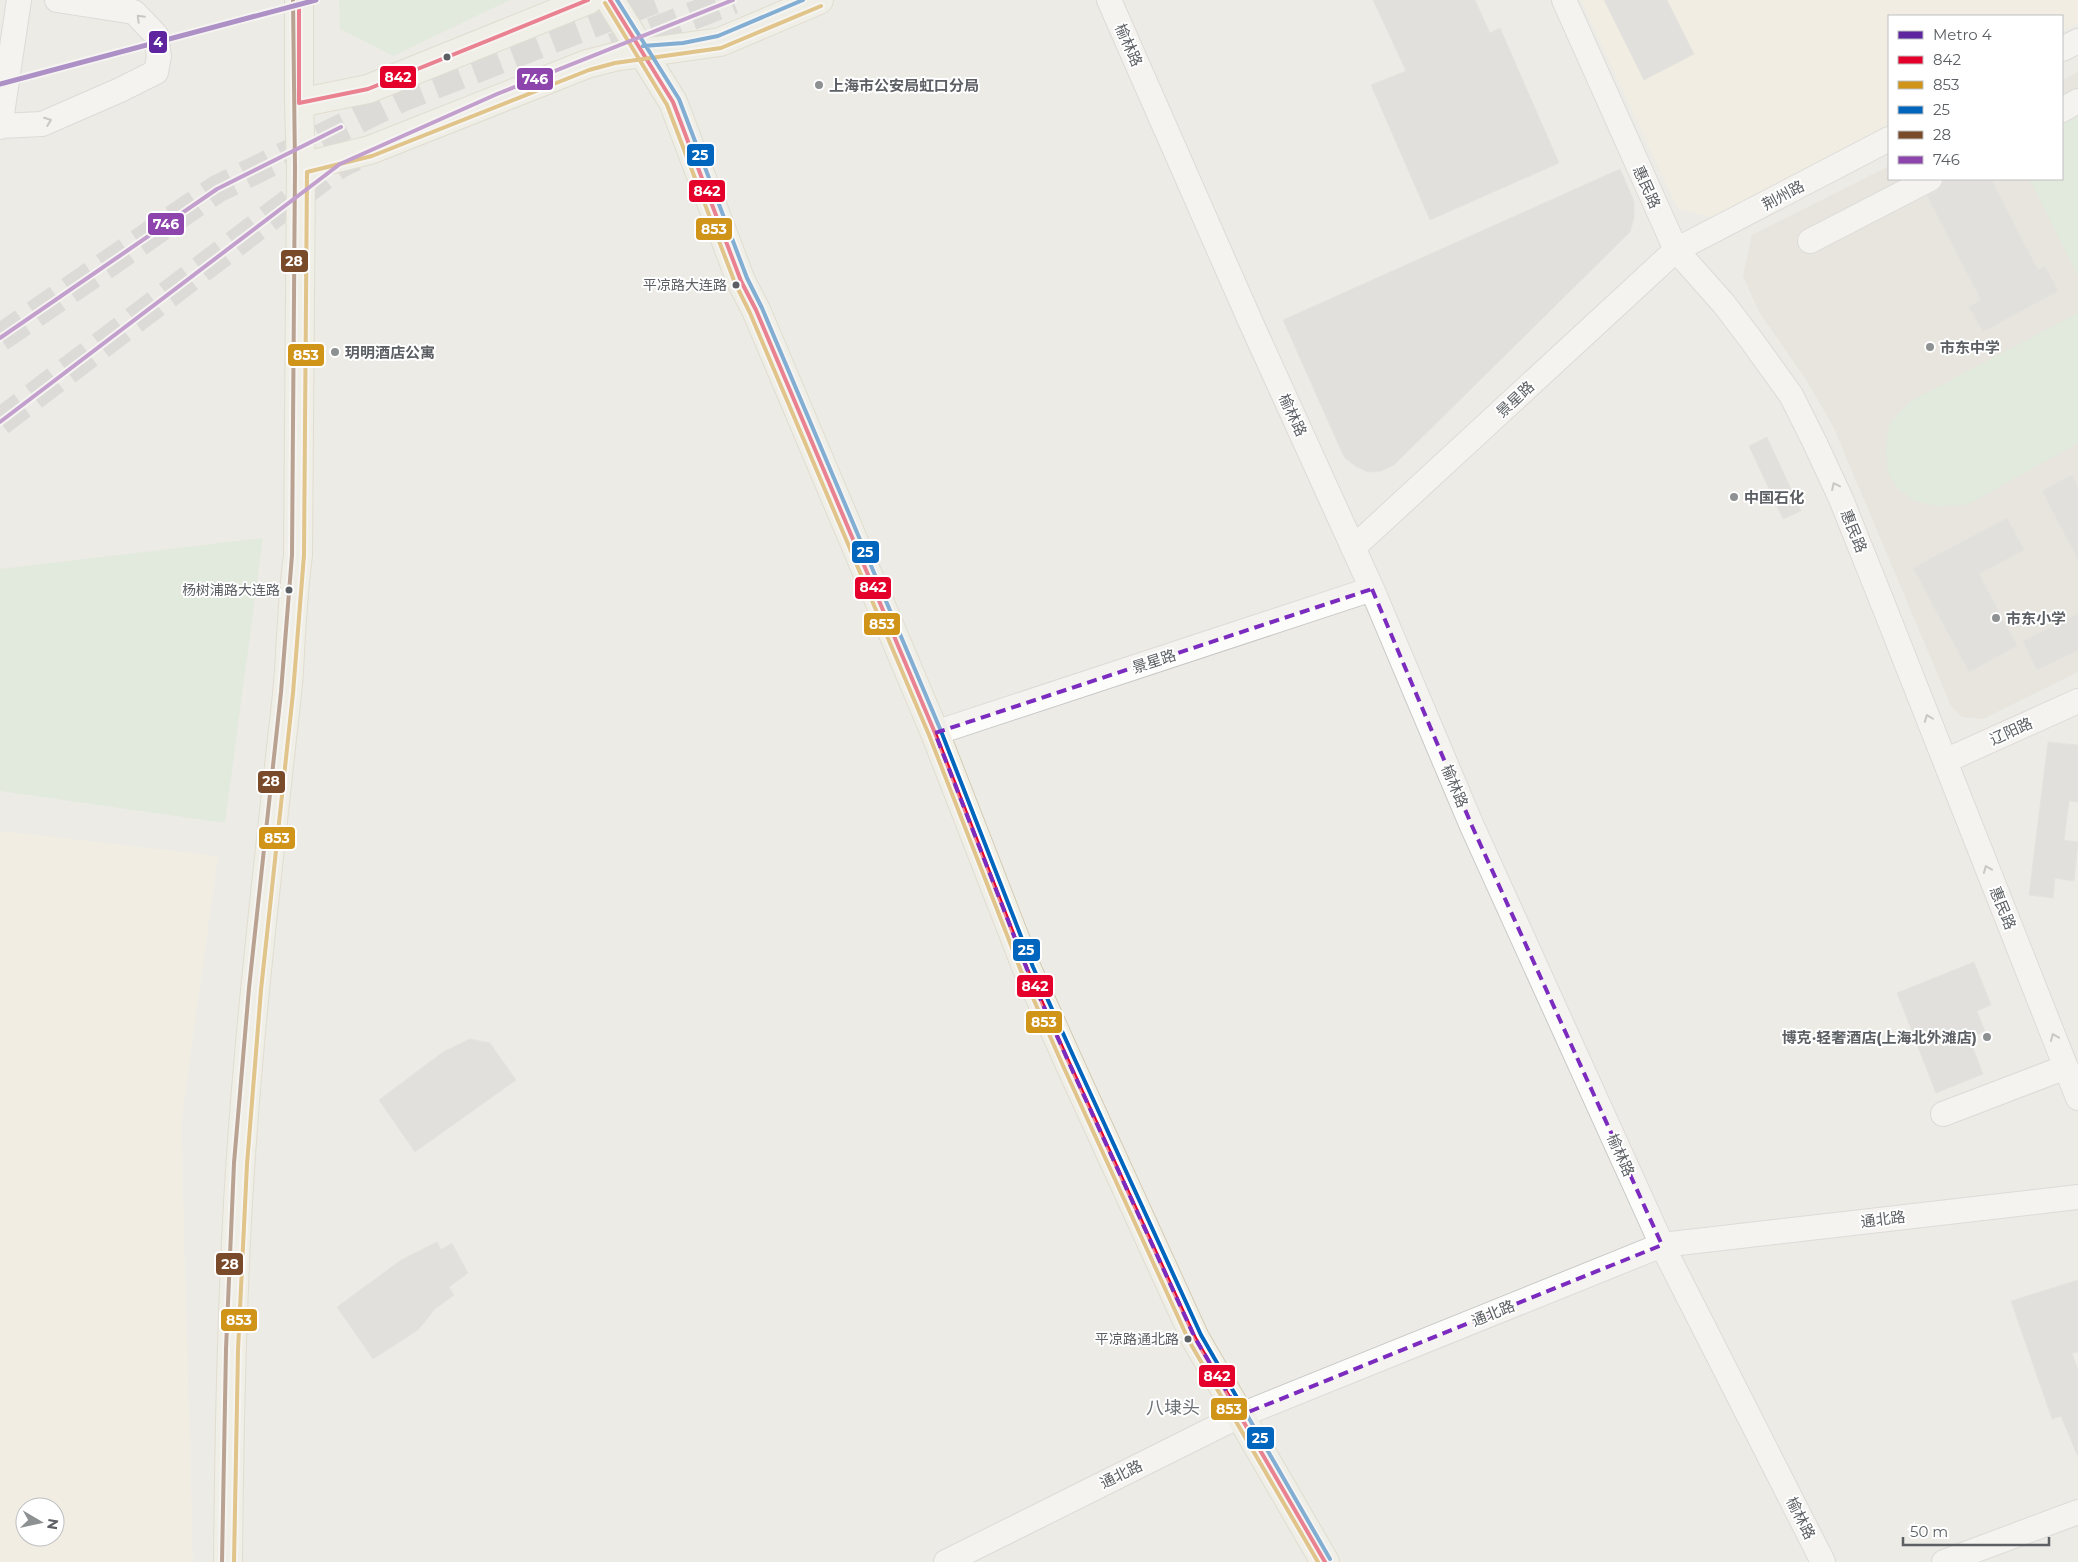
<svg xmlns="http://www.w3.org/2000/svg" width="2078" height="1562" font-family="Montserrat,'Noto Sans SC',sans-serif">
  <rect width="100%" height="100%" fill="#ecebe6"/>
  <path fill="#f5f0e0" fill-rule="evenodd" d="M1581,0H2078V23L2062,32V16H1889V124L1715,218L1678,209Z
    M0,831L218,856L181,1123L193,1562H0ZM25,1507H55V1537H25Z"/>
  <path fill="#dfddd6" d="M2078,72V672L1983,719L1962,717L1951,706L1833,426L1807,381L1759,312L1743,276L1752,235L1889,166V179H2062V80Z"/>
  <path fill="#d5e8d2" d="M339,0H510L393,56L340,29Z
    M2078,113V276L2029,179H2062V121Z
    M2078,313V443L1967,505L1935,506L1915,501L1899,490L1888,473L1886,449L1889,425L1909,402Z
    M263,538L225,823L0,791V569Z"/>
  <path fill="#d3d2d0" stroke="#dcdad6" d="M1373,0H1475L1490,33L1500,28L1559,163L1430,220L1371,85L1406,71Z
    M1604,0H1667L1694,54L1644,80Z
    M1620,169L1634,201V218L1630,232L1394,465L1381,471L1368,472L1355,466L1344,457L1283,320Z
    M1946,179H1991L2038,270L2045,266L2058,291L1983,332L1969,307L1981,300L1927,196L1937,191Z
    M1767,437L1801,511L1783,519L1749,446Z
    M2072,475L2078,487V560L2042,491Z
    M2007,518L2024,550L1979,574L2017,646L1969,672L1913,568Z
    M2078,614V650L2037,670L2023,641Z
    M2048,742L2078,745V802L2069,801L2064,840L2078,842L2074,881L2055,878L2053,898L2029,895Z
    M1974,962L1991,1005L1977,1011L1985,1031L1969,1038L1983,1074L1936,1093L1897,993Z
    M470,1039L490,1043L516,1080L415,1152L379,1100L443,1052Z
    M437,1242L441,1250L452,1243L468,1273L449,1287L454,1295L435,1309L418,1330L373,1359L337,1307L401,1260Z
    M2078,1280V1352L2072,1353L2078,1370V1457L2061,1416L2052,1419L2011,1301Z"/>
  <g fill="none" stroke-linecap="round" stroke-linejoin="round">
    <path stroke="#c8c8c6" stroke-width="28" stroke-dasharray="28 14" stroke-linecap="butt" d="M613,47L733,0
      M0,338L217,189L404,97L654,0
      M0,422L340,164L355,157"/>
    <defs>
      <path id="minor" d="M1109,0L1252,325L1372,589L1472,826L1662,1245L1823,1562
        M1564,0L1676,250L1724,304L1752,341L1791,395L1815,443L1841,499L1883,604L2078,1098
        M2062,49L2078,41
        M2062,110L2078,101
        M0,126L42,124L120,90L156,72L159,56L156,35L134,12L57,0
        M0,127L19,0
        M1810,241L1930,179
        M1353,548L1676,250L1889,139
        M935,733L1372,589
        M1945,761L2078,701
        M1943,1114L2066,1067
        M946,1562L1241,1415L1662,1245L2078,1197
        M1944,1562L2078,1512"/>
      <path id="major" d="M610,0L673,102L741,281L756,310L935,733L1027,969L1070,1065L1195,1338L1325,1562
        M299,103L368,89L588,0
        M301,167L370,150L587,64L614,57L720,42L819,0
        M228,1562C229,1449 231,1335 237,1222C245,1066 263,912 280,757C283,728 287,700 289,671C291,632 293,593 298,555L301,167L299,103V0"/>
    </defs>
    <use href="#minor" stroke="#c8c8c7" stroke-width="26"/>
    <use href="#major" stroke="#d3cbb5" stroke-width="30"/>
    <use href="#minor" stroke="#fcfcfb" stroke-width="24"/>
    <use href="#major" stroke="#f2f1e8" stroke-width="28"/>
    <defs>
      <path id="bus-1" d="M299,0V103L368,89L588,0
        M610,0L673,102L741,281L756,310L935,733L1027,969L1070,1065L1195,1338L1325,1562"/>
      <path id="bus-2" d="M605,3L667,105L735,283L750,313L929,735L1021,971L1064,1068L1189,1341L1318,1562
        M234,1562L238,1350L247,1164L261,990L293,693L304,555L307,172L372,156L589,70L615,63L721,48L821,6"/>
      <path id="bus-3" d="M617,0L679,99L747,278L762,308L941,731L1033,967L1076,1062L1201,1335L1330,1559
        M643,46L683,43L718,36L803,0"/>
      <path id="bus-4" d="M222,1562L226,1349L234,1163L249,988L281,692L292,555L295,167L293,0"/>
      <path id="bus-5" d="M0,338L217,189L341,127
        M0,422L340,164L497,94L733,0"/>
    </defs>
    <use href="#bus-1" stroke="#fff" stroke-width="8"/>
    <use href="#bus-2" stroke="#fff" stroke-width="8"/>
    <use href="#bus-3" stroke="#fff" stroke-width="8"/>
    <use href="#bus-4" stroke="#fff" stroke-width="8"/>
    <use href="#bus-5" stroke="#fff" stroke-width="8"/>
    <use href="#bus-1" stroke="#e4002b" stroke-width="4"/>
    <use href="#bus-2" stroke="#d09419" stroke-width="4"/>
    <use href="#bus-3" stroke="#0065bd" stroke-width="4"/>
    <use href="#bus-4" stroke="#7a4b2a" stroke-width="4"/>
    <use href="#bus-5" stroke="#8e44ad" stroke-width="4"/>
    <defs>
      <path id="metro-1" d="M0,84L316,0"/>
    </defs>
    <use href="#metro-1" stroke="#fff" stroke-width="9"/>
    <use href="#metro-1" stroke="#5f259f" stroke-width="5"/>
  </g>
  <defs><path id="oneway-chevron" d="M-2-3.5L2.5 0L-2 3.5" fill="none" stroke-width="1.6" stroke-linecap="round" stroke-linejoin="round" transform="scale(1.25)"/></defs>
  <g stroke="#9c9ea0">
    <use href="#oneway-chevron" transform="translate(140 18) rotate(-135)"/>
    <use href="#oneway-chevron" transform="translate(48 121) rotate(-21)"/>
    <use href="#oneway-chevron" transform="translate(1835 486) rotate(-115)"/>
    <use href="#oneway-chevron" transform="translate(1928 718) rotate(-111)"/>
    <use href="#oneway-chevron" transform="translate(1987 869) rotate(-112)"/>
    <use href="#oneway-chevron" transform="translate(2054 1037) rotate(-112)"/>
  </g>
  <path d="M0 0H2078V1562H0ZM1372,589L1472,826L1662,1245L1241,1415L1195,1338L1070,1065L1027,969L935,733Z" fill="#ecebe6" fill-opacity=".55" fill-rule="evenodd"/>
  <path fill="none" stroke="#7b2cbf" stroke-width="4" stroke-dasharray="10 6" stroke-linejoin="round" d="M1372,589L1472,826L1662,1245L1241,1415L1195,1338L1070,1065L1027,969L935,733Z"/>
  <g fill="#5c6064" stroke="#fff" stroke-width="2">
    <circle cx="447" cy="57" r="4.5"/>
    <circle cx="736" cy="285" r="4.5"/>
    <circle cx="289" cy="590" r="4.5"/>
    <circle cx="1188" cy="1339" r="4.5"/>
  </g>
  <g fill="#8e9192" stroke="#fff" stroke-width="2">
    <circle cx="819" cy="85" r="5"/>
    <circle cx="1930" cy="347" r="5"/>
    <circle cx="335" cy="352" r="5"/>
    <circle cx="1734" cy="497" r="5"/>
    <circle cx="1996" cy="618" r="5"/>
    <circle cx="1987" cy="1037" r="5"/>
  </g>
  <g text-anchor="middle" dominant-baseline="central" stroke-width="4" stroke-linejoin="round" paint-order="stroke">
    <g font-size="14" fill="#5c6064" stroke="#fff" text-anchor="end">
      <text x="727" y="285">平凉路大连路</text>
      <text x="280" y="590">杨树浦路大连路</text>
      <text x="1179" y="1339">平凉路通北路</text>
    </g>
    <g font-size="15" fill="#5c6064" stroke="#fff">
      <text transform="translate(1129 45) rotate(66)">榆林路</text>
      <text transform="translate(1647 187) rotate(66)">惠民路</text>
      <text transform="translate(1783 195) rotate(-28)">荆州路</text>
      <text transform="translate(1515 399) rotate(-43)">景星路</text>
      <text transform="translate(1293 415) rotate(65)">榆林路</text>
      <text transform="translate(1854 531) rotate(68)">惠民路</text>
      <text transform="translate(1154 661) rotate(-18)">景星路</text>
      <text transform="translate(2011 731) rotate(-24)">辽阳路</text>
      <text transform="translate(1455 786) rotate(67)">榆林路</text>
      <text transform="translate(2003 908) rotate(68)">惠民路</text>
      <text transform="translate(1621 1155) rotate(66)">榆林路</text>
      <text transform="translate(1883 1219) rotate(-7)">通北路</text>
      <text transform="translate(1493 1313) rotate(-22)">通北路</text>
      <text transform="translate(1121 1474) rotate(-26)">通北路</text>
      <text transform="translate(1801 1518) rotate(63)">榆林路</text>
    </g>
    <g font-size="15" font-weight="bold" fill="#5c6064" stroke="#fff" text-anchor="start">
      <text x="829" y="85">上海市公安局虹口分局</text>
      <text x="1940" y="347">市东中学</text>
      <text x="345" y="352">玥明酒店公寓</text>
      <text x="1744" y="497">中国石化</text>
      <text x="2006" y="618">市东小学</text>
      <text x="1977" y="1037" text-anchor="end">博克·轻奢酒店(上海北外滩店)</text>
    </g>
    <g font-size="18" fill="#6d7276" stroke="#fff">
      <text x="1173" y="1408">八埭头</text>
    </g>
  </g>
  <g stroke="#fff" stroke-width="2">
    <rect x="148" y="30" width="20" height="24" rx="5" fill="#5f259f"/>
    <rect x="379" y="65" width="38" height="24" rx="5" fill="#e4002b"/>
    <rect x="516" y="67" width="38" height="24" rx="5" fill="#8e44ad"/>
    <rect x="686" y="143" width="29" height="24" rx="5" fill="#0065bd"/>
    <rect x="688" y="179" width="38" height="24" rx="5" fill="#e4002b"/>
    <rect x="147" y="212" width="38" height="24" rx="5" fill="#8e44ad"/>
    <rect x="695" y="217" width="38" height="24" rx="5" fill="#d09419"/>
    <rect x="280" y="249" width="29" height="24" rx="5" fill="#7a4b2a"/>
    <rect x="287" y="343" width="38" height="24" rx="5" fill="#d09419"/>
    <rect x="851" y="540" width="29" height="24" rx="5" fill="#0065bd"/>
    <rect x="854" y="576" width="38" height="24" rx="5" fill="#e4002b"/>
    <rect x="863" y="612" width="38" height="24" rx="5" fill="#d09419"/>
    <rect x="257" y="770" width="29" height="24" rx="5" fill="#7a4b2a"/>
    <rect x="258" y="826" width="38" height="24" rx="5" fill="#d09419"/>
    <rect x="1012" y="938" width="29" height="24" rx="5" fill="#0065bd"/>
    <rect x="1016" y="974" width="38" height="24" rx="5" fill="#e4002b"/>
    <rect x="1025" y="1010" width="38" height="24" rx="5" fill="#d09419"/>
    <rect x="215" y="1252" width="29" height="24" rx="5" fill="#7a4b2a"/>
    <rect x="220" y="1308" width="38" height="24" rx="5" fill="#d09419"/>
    <rect x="1198" y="1364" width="38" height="24" rx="5" fill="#e4002b"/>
    <rect x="1210" y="1397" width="38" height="24" rx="5" fill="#d09419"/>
    <rect x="1246" y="1426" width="29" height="24" rx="5" fill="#0065bd"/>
  </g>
  <g font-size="14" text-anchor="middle" font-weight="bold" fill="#fff">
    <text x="158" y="47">4</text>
    <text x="398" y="82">842</text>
    <text x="535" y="84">746</text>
    <text x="700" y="160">25</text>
    <text x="707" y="196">842</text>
    <text x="166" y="229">746</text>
    <text x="714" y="234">853</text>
    <text x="294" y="266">28</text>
    <text x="306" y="360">853</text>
    <text x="865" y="557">25</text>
    <text x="873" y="592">842</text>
    <text x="882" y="629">853</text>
    <text x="271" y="786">28</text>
    <text x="277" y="843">853</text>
    <text x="1026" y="955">25</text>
    <text x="1035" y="991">842</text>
    <text x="1044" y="1027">853</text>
    <text x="230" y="1269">28</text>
    <text x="239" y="1325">853</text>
    <text x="1217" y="1381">842</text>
    <text x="1229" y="1414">853</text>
    <text x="1260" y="1443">25</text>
  </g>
  <rect x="1888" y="15" width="175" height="165" fill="#ffffff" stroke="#bebfc1"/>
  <rect x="1898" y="31" width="25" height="8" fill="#5f259f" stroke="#bebfc1"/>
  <text x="1933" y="40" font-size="15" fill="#5c6064">Metro 4</text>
  <rect x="1898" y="56" width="25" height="8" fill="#e4002b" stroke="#bebfc1"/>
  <text x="1933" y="65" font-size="15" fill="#5c6064">842</text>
  <rect x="1898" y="81" width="25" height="8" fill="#d09419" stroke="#bebfc1"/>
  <text x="1933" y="90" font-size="15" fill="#5c6064">853</text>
  <rect x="1898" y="106" width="25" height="8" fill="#0065bd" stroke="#bebfc1"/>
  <text x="1933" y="115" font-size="15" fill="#5c6064">25</text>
  <rect x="1898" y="131" width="25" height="8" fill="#7a4b2a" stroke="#bebfc1"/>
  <text x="1933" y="140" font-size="15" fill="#5c6064">28</text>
  <rect x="1898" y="156" width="25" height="8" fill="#8e44ad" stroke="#bebfc1"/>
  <text x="1933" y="165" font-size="15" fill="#5c6064">746</text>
  <g transform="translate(40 1522) rotate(99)"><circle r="24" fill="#ffffff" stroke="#bebfc1"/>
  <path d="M0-4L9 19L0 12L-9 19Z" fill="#8e9192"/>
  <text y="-8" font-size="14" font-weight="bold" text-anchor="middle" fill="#5c6064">N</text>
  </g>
  <path d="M1903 1537v8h146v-8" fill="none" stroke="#5c6064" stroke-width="2.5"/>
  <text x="1910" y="1537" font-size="15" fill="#5c6064" stroke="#ffffff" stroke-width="4" paint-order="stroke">50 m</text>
</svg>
